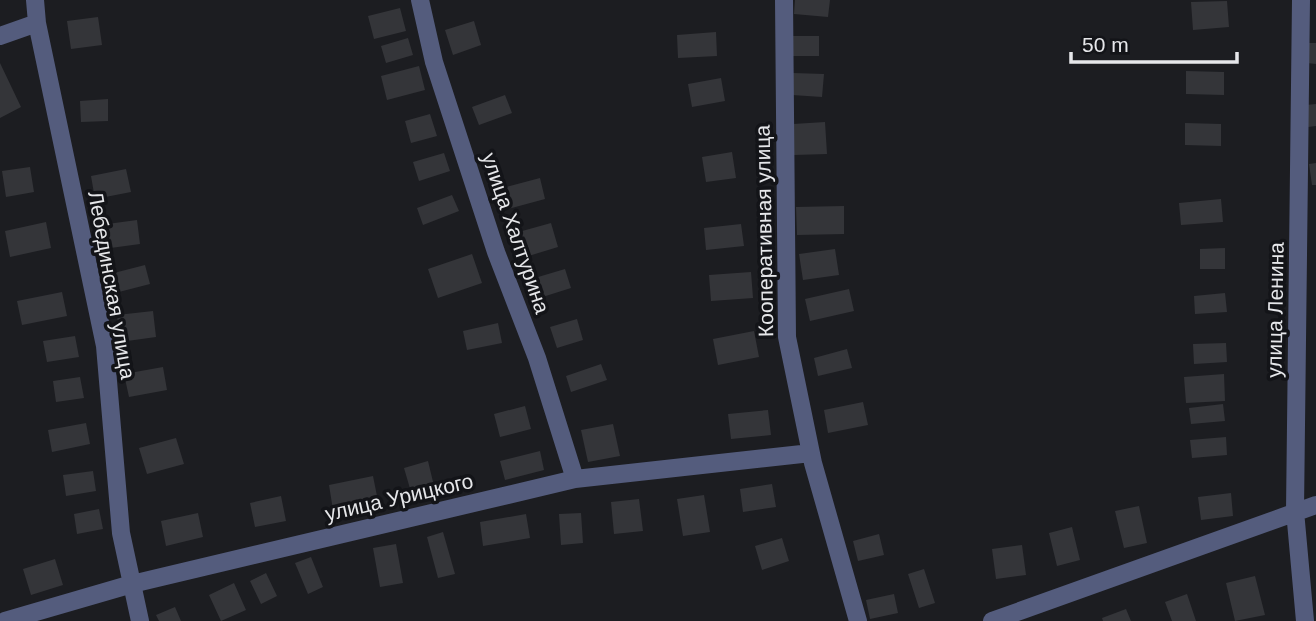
<svg xmlns="http://www.w3.org/2000/svg" width="1316" height="621" font-family="Arial,sans-serif">
  <rect width="100%" height="100%" fill="#1c1d21"/>
  <path fill="#343539" d="M795,0H830L828,17L794,14Z
    M1227,1L1229,27L1193,30L1191,2Z
    M400,8L406,31L374,39L368,16Z
    M98,17L102,45L71,49L67,21Z
    M474,21L481,45L453,55L445,30Z
    M716,32L717,56L678,58L677,35Z
    M792,36H819V56H792Z
    M408,38L413,55L386,63L381,46Z
    M1309,43H1316V64L1307,63Z
    M0,63L21,107L0,118Z
    M419,66L425,90L387,100L381,76Z
    M1186,71L1224,72V95L1186,94Z
    M793,73L824,74L822,97L792,95Z
    M721,78L725,101L692,107L688,84Z
    M505,95L512,113L479,125L472,107Z
    M108,99V121L81,122L80,101Z
    M1316,104V126L1308,127L1306,105Z
    M430,114L437,136L411,143L405,121Z
    M825,122L827,154L794,155L793,124Z
    M1185,123L1221,124V146L1185,145Z
    M732,152L736,178L706,182L702,157Z
    M444,153L450,171L419,181L413,162Z
    M1316,163V185H1312L1309,164Z
    M30,167L34,192L6,197L2,171Z
    M126,169L131,192L95,199L91,176Z
    M540,178L545,199L508,209L502,188Z
    M452,195L459,211L423,225L417,208Z
    M1221,199L1223,222L1181,225L1179,203Z
    M844,206V234L797,235L796,207Z
    M137,220L140,244L103,249L100,225Z
    M46,222L51,248L10,257L5,231Z
    M551,223L558,247L522,258L515,233Z
    M741,224L744,246L706,250L704,228Z
    M1225,248V269H1200V249Z
    M835,249L839,275L803,280L799,254Z
    M472,254L482,283L438,298L428,269Z
    M145,265L150,284L115,293L110,274Z
    M565,269L571,288L533,300L528,280Z
    M751,272L753,298L711,301L709,275Z
    M849,289L854,311L810,321L805,299Z
    M62,292L67,316L22,325L17,301Z
    M1225,293L1227,312L1195,314L1194,296Z
    M153,311L156,337L120,342L117,315Z
    M577,319L583,340L557,348L550,327Z
    M498,323L502,343L467,350L463,331Z
    M754,331L759,357L718,365L713,339Z
    M75,336L79,357L47,362L43,341Z
    M1226,343L1227,362L1194,364L1193,344Z
    M847,349L852,368L818,376L814,358Z
    M601,364L607,380L571,392L566,376Z
    M163,367L167,390L129,397L124,374Z
    M1224,374L1225,401L1186,403L1184,377Z
    M80,377L84,398L56,402L53,381Z
    M863,402L868,425L828,433L824,410Z
    M1223,404L1225,421L1191,424L1189,408Z
    M525,406L531,429L500,437L494,414Z
    M768,410L771,435L731,439L728,414Z
    M86,423L90,444L52,452L48,430Z
    M613,424L620,456L588,462L581,430Z
    M1226,437L1227,455L1192,458L1190,440Z
    M176,438L184,464L147,474L139,448Z
    M540,451L544,470L505,480L500,461Z
    M428,461L434,486L411,492L404,468Z
    M93,471L96,491L66,496L63,475Z
    M373,476L378,501L333,510L329,485Z
    M772,484L776,507L743,512L740,489Z
    M1231,493L1233,516L1201,520L1198,497Z
    M704,495L710,532L683,536L677,499Z
    M281,496L286,521L255,527L250,503Z
    M639,499L643,531L614,534L611,502Z
    M1139,506L1147,543L1124,548L1115,511Z
    M99,509L103,529L77,534L74,514Z
    M198,513L203,537L166,546L161,521Z
    M581,513L583,543L561,545L559,514Z
    M526,514L530,538L483,546L480,522Z
    M1072,527L1080,560L1057,566L1049,533Z
    M443,532L455,574L438,578L427,537Z
    M879,534L884,555L858,561L853,541Z
    M782,538L789,561L762,570L755,546Z
    M396,544L403,583L380,587L373,548Z
    M1022,545L1026,575L996,579L992,549Z
    M311,557L323,587L308,594L295,563Z
    M55,559L63,585L31,595L23,569Z
    M924,569L935,603L919,608L908,574Z
    M266,573L277,596L261,604L250,581Z
    M1255,576L1265,615L1235,621L1226,583Z
    M234,583L246,610L221,621L209,595Z
    M894,594L898,613L870,619L866,600Z
    M1187,594L1196,621H1172L1165,602Z
    M175,607L181,621H159L156,615Z
    M1126,609L1131,621H1103L1102,618Z"/>
  <g fill="none" stroke-linecap="round" stroke-linejoin="round">
    <path stroke="#545c7d" stroke-width="18" d="M35,0L37,23L105,346L121,533L140,621
      M420,0L434,62L496,252L537,358L575,479
      M784,0L787,337L813,463L858,621
      M1301,0L1295,511L1305,621
      M0,36L37,23
      M5,621L132,584L575,479L811,453
      M992,621L1316,505"/>
  </g>
  <g text-anchor="middle" dominant-baseline="central" stroke-width="7" stroke-linejoin="round" paint-order="stroke">
    <g font-size="21" fill="#e6e7ea" stroke="#131418">
      <text transform="translate(764 231) rotate(-91)">Кооперативная улица</text>
      <text transform="translate(516 233) rotate(71)">улица Халтурина</text>
      <text transform="translate(112 285) rotate(80)">Лебединская улица</text>
      <text transform="translate(1275 310) rotate(-89)">улица Ленина</text>
      <text transform="translate(399 497) rotate(-13)">улица Урицкого</text>
    </g>
  </g>
  <path d="M1071 52v10h166v-10" fill="none" stroke="#e6e7ea" stroke-width="3.5"/>
  <text x="1082" y="52" font-size="21" fill="#e6e7ea" stroke="#131418" stroke-width="5" paint-order="stroke">50 m</text>
</svg>
